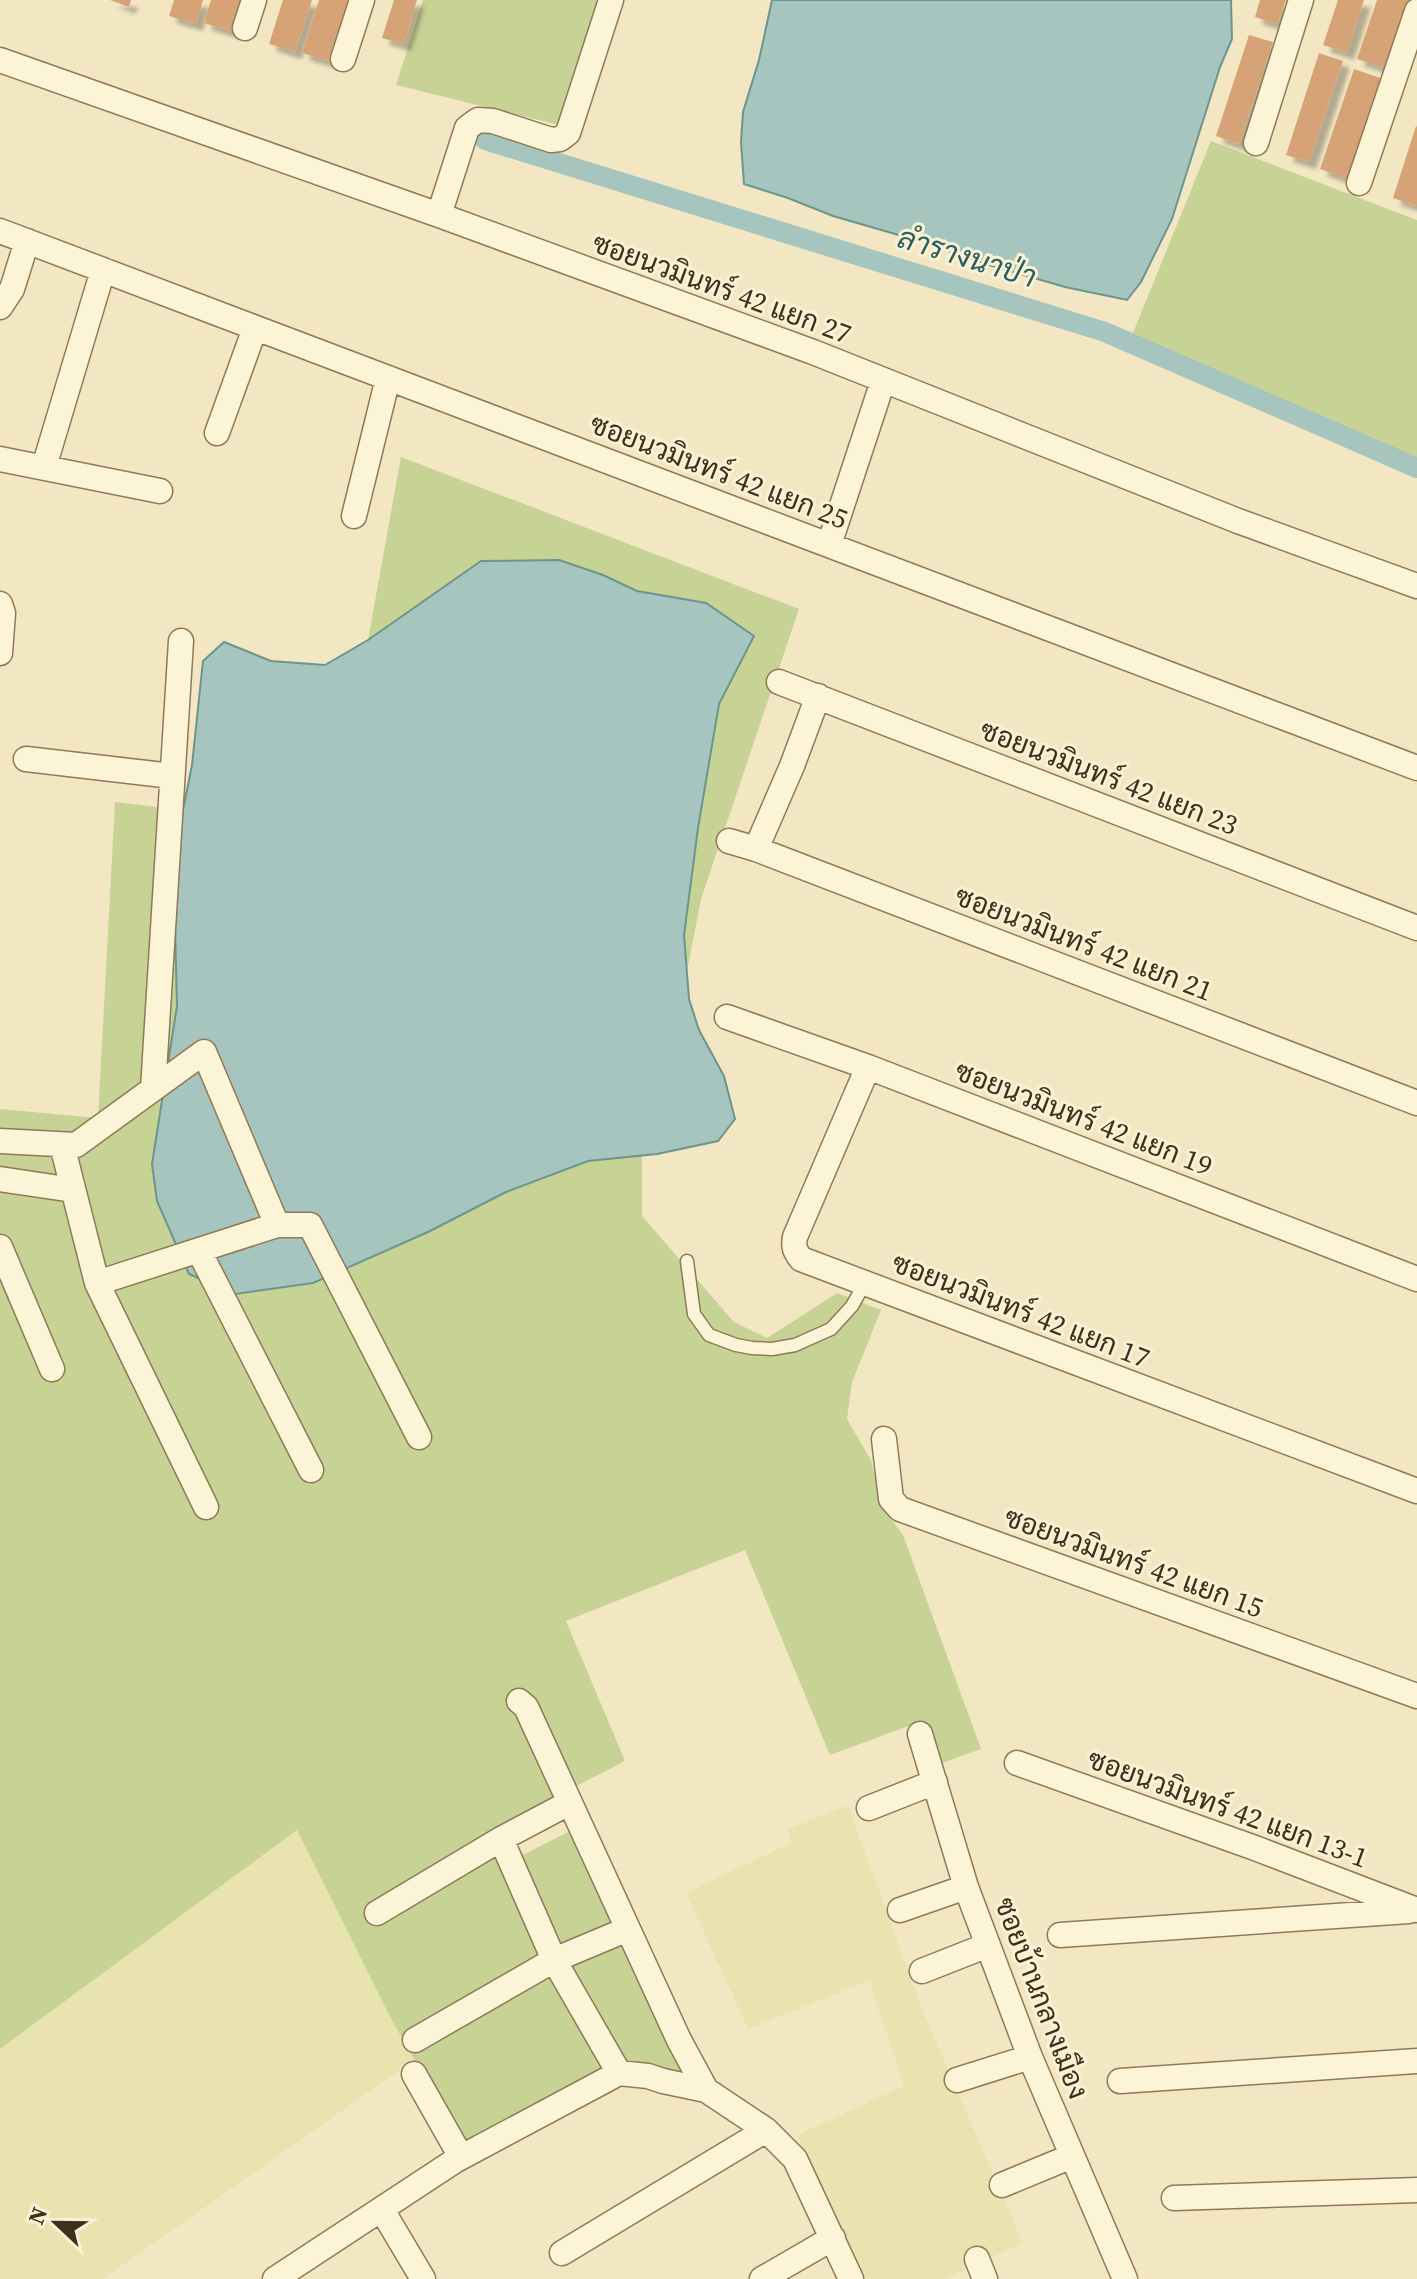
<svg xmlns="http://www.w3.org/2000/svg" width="1417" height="2279" font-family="'Source Serif 4',Sarabun,serif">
  <defs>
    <filter id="shadow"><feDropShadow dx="7" dy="7" stdDeviation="2" flood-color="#0004"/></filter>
  </defs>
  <rect width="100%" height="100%" fill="#f3e7c3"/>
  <path fill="#e9e4af" d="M848,1805L924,2014L1023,2243L943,2279H863L797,2135L904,2086L869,1981L748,2029L686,1893L791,1843L788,1829Z
    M297,1830L389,2015L414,2060L103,2279H0V2049Z"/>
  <path fill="#c7d295" d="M423,0H599L559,125L396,85Z
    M1211,141L1417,220V458L1126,350Z
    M401,457L799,609L701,899L687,971L684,935L698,828L719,704L754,637L706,603L637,591L603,575L559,560L481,561L368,640Z
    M115,802L183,810L179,830L175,926L177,1006L152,1164L313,1283L428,1232L506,1192L588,1161L642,1155V1216L734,1322L767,1338L837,1293L881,1310L852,1382L847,1419L871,1460L882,1507L903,1535L981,1749L942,1763L927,1724H914L830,1755L745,1550L566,1621L625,1761L493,1829L505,1864L576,1828L688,2073L607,2070L462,2145L389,2015L297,1830L0,2049V1109L98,1118Z"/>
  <path fill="#a5c5be" stroke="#6b958d" stroke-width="2" d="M772,0H1231L1232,39L1220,67L1172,219L1141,282L1127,300L1065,287L982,263L916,240L833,216L788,198L744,184L741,142L743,112L759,60Z
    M559,560L603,575L637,591L706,603L754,636L719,704L698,828L684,935L689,999L699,1030L724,1076L735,1119L718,1141L657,1154L588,1161L506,1192L428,1232L313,1283L235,1294L189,1274L157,1201L152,1164L177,1006L175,926L179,830L192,765L203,661L224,642L271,661L325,665L368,640L481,561Z"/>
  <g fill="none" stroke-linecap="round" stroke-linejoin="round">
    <path stroke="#a5c5be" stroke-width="20" d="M485,140L1105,332L1417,468"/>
  </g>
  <path fill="#d5a375" filter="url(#shadow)" d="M110,0H131L129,7Z
    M174,0H203L196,24L169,16Z
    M211,0H240L230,31L204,23Z
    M283,0H312L295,52L269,44Z
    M319,0H348L328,61L302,53Z
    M394,0H417L404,44L382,38Z
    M1260,0H1286L1278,24L1255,17Z
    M1338,0H1364L1347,53L1323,45Z
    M1377,0H1410L1387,69L1357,59Z
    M1249,35L1273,42L1239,144L1216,136Z
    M1319,53L1343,61L1309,162L1286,155Z
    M1354,69L1383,79L1349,179L1320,169Z
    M1416,126L1417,127V206L1393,198Z"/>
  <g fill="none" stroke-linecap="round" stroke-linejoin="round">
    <defs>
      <path id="service" d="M687,1261L694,1314L709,1335L736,1345L752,1348L772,1349L795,1345L831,1329L852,1306L865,1283"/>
      <path id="minor" d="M245,28L254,0
        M343,59L362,0
        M0,60L439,215L813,352L1238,521L1417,586
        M1256,143L1301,0
        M1359,183L1417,11
        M439,215L467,128L478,120L493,121L551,140L560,139L568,133L611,0
        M0,231L1417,768
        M0,307L12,289L27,241
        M217,433L255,328
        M0,459L160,491
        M44,467L103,270
        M354,516L388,378
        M829,545L883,381
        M0,604L3,613L0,653
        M779,682L1417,928
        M26,759L172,776
        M729,841L756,849L1417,1103
        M756,849L792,766L818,696
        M727,1017L868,1067L1417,1279
        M868,1067L795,1237C793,1247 795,1251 801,1259L1417,1491
        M153,1089L181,641
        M0,1141L76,1145L204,1052L277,1225H310L419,1437
        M62,1145L97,1283L206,1507
        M0,1179L73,1190
        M0,1247L52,1369
        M199,1251L311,1470
        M97,1283L277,1225
        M884,1439L891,1499L900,1509L1417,1696
        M519,1701L526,1707L679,2040L706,2090
        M920,1734L966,1887L1030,2057L1125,2279
        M1017,1763L1255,1848L1417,1910
        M869,1808L935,1782
        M501,1839L554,1960L619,2073
        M900,1910L966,1887
        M377,1913L501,1839L569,1803
        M1060,1935L1409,1911
        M922,1971L988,1945
        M415,2040L554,1960L628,1929
        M414,2074L461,2157
        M957,2080L1030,2057
        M1120,2081L1417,2061
        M1002,2185L1072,2156
        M1174,2198L1417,2190
        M382,2210L423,2279
        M562,2253L766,2130
        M977,2259L985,2279
        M275,2279L456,2160L619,2073L648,2076L663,2081L706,2090L766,2130L795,2159L851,2279
        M762,2279L833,2238"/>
    </defs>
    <use href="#service" stroke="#8f7957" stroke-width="15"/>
    <use href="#minor" stroke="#8f7957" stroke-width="27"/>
    <use href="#service" stroke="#fcf4d7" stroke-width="12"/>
    <use href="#minor" stroke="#fcf4d7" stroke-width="24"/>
  </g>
  <g text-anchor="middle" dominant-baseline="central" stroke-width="6" stroke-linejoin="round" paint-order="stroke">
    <g font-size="28" fill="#3e2f1d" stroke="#f9f1d3">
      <text transform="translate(722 288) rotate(20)">ซอยนวมินทร์ 42 แยก 27</text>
      <text transform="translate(719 471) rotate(21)">ซอยนวมินทร์ 42 แยก 25</text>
      <text transform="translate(1109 777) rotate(21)">ซอยนวมินทร์ 42 แยก 23</text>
      <text transform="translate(1084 943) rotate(21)">ซอยนวมินทร์ 42 แยก 21</text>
      <text transform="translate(1084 1118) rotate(21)">ซอยนวมินทร์ 42 แยก 19</text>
      <text transform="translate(1021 1310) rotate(21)">ซอยนวมินทร์ 42 แยก 17</text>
      <text transform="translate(1134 1562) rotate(20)">ซอยนวมินทร์ 42 แยก 15</text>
      <text transform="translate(1228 1808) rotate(20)">ซอยนวมินทร์ 42 แยก 13-1</text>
      <text transform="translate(1042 1998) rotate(69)">ซอยบ้านกลางเมือง</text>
    </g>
    <g font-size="30" font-style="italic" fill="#2b5f5f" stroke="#f9f1d3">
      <text transform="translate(967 257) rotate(17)">ลำรางนาป่า</text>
    </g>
  </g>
  <g transform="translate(56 2223) rotate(292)" stroke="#f9f1d3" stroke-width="6" paint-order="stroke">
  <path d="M0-6L14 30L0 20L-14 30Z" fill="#3e2f1d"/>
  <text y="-12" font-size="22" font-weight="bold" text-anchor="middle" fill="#3e2f1d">N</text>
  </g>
</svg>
